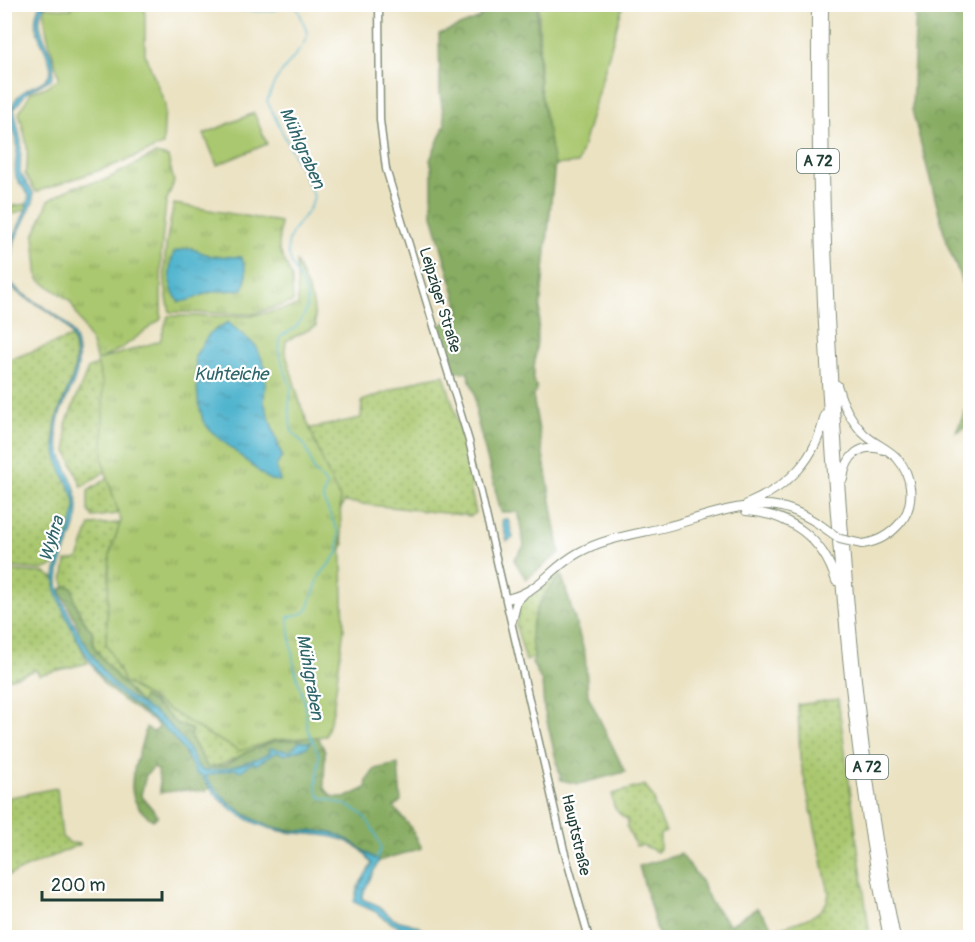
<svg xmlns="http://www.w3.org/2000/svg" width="975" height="942" font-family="Pangolin,sans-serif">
  <defs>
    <pattern id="grass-dots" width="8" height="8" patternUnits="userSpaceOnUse" patternTransform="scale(1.5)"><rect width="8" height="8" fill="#aac86f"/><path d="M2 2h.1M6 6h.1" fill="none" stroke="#8aa45c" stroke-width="1.8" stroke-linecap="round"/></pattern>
    <pattern id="forest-crowns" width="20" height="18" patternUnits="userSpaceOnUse" patternTransform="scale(1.5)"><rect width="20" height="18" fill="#87ac62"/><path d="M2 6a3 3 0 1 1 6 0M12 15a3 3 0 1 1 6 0" fill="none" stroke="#6e8d52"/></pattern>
    <pattern id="park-tufts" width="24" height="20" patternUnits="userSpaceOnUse" patternTransform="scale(1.5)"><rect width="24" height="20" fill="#aac86f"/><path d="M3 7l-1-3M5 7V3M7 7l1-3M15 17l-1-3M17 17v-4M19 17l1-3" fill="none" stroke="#8aa45c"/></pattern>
    <pattern id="water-ripples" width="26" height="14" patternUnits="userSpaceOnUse" patternTransform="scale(1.5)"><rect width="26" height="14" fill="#4eb3cd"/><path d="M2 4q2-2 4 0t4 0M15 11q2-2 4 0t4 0" fill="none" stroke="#4093a7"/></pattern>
  </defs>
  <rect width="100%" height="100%" fill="#fff"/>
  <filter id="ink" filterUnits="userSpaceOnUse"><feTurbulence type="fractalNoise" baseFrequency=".0167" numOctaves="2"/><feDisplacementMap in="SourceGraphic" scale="12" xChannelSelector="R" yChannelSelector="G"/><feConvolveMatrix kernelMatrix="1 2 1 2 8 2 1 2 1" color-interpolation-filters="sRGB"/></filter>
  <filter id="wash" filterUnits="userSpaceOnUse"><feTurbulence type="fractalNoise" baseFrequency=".008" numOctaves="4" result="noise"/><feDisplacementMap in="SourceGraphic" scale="24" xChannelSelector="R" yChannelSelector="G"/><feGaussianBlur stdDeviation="1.35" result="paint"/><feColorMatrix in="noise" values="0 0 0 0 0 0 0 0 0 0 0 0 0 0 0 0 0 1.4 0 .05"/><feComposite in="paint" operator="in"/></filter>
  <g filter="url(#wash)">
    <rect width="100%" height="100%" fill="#ebe2c2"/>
    <path fill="url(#grass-dots)" stroke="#648252" stroke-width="1.5" d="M28,204L26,209L5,217V207Z
      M72,337C84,382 56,398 54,434C53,457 65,470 73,490C81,510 68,547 57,564L42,570L5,567V361Z
      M144,350L307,734C303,742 295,741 287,741C258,741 236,763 208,768L190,736L191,730L177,724L151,700L141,704L114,674L92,644L94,637L65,587L63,581L66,561L78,559L90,525L147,521L148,510L93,517L88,510V491L132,462L112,467L82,487L67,451L66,424L88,368Z
      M444,375L473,471L471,491L476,513L471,516L344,502L339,513L302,430L361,418L362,401L422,379Z
      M4,570L45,573L54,578L63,608L88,663L39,675L36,670L5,680Z
      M558,572L562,576L554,582L532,645L535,657L526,661L516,626L519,603L541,589Z
      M838,699L870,937H781L774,930C794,921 827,919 829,893L800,759L798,705Z
      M645,785L654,799V804L666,832L660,834V849L657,852L643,845L636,846L627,827L628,821C618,812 612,810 612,794Z
      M57,788L62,837L70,843L81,844L5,877L7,871L5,798Z"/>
    <path fill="url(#forest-crowns)" stroke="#53744b" stroke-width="1.5" d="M483,5H537L539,86L555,163L533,379L537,389L533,396L560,553L526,579L514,560L524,546L518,512H501L476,416L475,394L467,372H454L438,327L460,312L432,215V168L430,160L445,124L440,94L439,34L480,18Z
      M916,5H970V302L947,244L912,110Z
      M970,401V426L956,432Z
      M339,525L344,544L337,561L317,735L325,751L324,787L331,796L345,798L366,788L367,780L375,769L398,764L401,801L394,807L409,825L422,848L379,861C363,852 351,838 332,833C317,830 301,832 286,830C256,826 232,807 212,786L206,791L179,790L160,793L158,771L154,767L146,775L141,795L158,816L153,820C114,797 140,759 146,727L153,732L159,728L156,723L121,699L103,683L74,634L79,628L60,590L66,586L73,588C73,600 82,624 92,630C93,635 92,640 93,644C95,652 134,697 141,703L143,697L163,710L177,724L192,730L190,736L208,768L226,765L245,753L275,741L300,740L307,735Z
      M562,576L585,654L588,695L625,772L579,784L561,780L544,709L542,682L532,663C537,655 532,649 531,640C530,617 543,590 562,576Z
      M681,854L701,881L711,903L730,925L757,908L781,937H659L639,866Z"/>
    <path fill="url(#park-tufts)" stroke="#648252" stroke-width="1.5" d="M155,154L168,157L174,182L166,202L161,254V319L122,348L99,360L160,341L168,316H251L298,306L296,261L313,303L316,326L286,341L285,351L301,406L325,467L340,499L344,628L333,711L326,736L274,740L240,751L211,736L124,682L106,643L110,553L121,521L103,463V384L92,344L70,301L38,279L34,236L49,200L73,187L105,180Z
      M174,204L280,222L279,249L292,278L293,302L253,314L170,312C160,272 165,244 174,204Z"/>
    <path fill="#aac86f" stroke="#648252" stroke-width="1.5" d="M115,5L123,7L145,5V54L165,104L163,145L120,163L36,192L25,174C31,152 25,136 19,113L31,92L46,87L59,78C54,53 43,33 45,7L72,9L70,5Z
      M539,5H623L578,163L554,165L540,86Z
      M254,113L267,144L217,165L204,134Z"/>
    <path fill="url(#water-ripples)" stroke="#367880" stroke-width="1.5" d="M40,5H45C26,31 64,54 51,79L26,93L14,109L21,142L20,173L33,193V202L15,240L5,270C13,304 69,305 77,345C85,382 57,402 57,432C57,459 77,480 78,506C79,532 59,554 58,580C57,602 101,674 119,689C134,703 157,710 170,726C176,733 183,740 187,747C192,755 195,765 201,770C218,774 256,760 270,753V748L291,751L299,742H311L307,747L285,755L277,752L255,765L253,762L241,771L234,769L205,776C224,803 252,824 285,830C300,832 316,830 331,833C351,838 363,852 379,861C375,869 362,893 362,899L377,905L393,919L418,926L434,937H427L393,924L374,911L354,902L358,887L372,864C368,860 366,854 361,850C341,834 319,835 295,833C256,830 222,809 201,775L196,774C172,722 150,721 112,687C92,671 65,619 57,594C48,567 71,538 75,511C77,493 66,485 61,469C56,456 54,443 55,429C57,398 90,369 70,333C56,307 22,303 4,279L5,258L26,209L29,196C26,189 17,183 16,176C13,166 18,154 17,144C14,124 3,107 23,92C33,85 48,83 51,70C49,47 26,29 40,5Z
      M190,248L211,256L241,257C247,269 248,277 243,289C233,291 212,291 207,293C197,297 191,301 179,302C167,286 168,270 174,252Z
      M228,322L256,346L266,369L264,402L282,456L276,467L280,481L270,480L263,475L210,430L203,421L198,400L195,356L209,334Z
      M504,519H508L513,538L507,541L502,521Z"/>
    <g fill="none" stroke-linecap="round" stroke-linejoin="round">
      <path stroke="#4eb3cd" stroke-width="1.5" d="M235,4L242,11H271L290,4
        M291,5L298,9L308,34L303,45
        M300,49L275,81L267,101L314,196C311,215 290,226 288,245C286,277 326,292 296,327C292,331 285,333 280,337L279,354L291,387L289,405L291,430L306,447L314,471L326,484L323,499L338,532V553L319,577L308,609L304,613L288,617L294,667L305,704L307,728L319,755L316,788L320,797C358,809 365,808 381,847L376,861"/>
      <path stroke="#4eb3cd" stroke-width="8" d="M7,279L5,267L10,253"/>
    </g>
  </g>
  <g filter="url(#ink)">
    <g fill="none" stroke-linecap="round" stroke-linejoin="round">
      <defs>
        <path id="secondary" d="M379,4L380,120L386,169L469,441L564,850L589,938"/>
        <path id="highway" d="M816,4C815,179 822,353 836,527C846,664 860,802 888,938
          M824,4C822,185 830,366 845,546C855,677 869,808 896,938
          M837,385C842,404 850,419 863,433C873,443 887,448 897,458C912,475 916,503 901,522C891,534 879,542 862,544
          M843,479C846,456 860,442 884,450
          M747,504C789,486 816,460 825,414
          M746,511C790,514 823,538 836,581
          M507,599C541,591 549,569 578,553C604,538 637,534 666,527C697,519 731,505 764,505C785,505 801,513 819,524
          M512,621L517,601L523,595"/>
      </defs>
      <use href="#secondary" stroke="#85907b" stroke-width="9"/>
      <use href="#highway" stroke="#85907b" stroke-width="10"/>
      <use href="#secondary" stroke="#fff" stroke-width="6"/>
      <use href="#highway" stroke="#fff" stroke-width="8"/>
      <defs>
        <path id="highway-bridge" d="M819,524L840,539L862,544"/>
      </defs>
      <use href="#highway-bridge" stroke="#85907b" stroke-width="10" stroke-linecap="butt"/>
      <use href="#highway-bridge" stroke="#fff" stroke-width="8"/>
    </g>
  </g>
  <g text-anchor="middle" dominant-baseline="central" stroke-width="4.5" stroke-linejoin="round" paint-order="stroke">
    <g fill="#fff" stroke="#627771" stroke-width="1.5">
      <rect x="797" y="149" width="42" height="24" rx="4.5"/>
      <rect x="846" y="755" width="42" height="24" rx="4.5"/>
    </g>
    <g font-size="15" font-weight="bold" fill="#1f3d34">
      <text x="818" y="161">A 72</text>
      <text x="867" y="767">A 72</text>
    </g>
    <g font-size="16" fill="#1f3d34" stroke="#fff">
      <text transform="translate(440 300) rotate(73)">Leipziger Straße</text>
      <text transform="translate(576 835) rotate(77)">Hauptstraße</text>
    </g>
    <g font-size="18" font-style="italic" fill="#2f666a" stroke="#fff">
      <text transform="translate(302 148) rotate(66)">Mühlgraben</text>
      <text x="231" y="374">Kuhteiche</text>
      <text transform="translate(52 539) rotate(-73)">Wyhra</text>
      <text transform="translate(310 677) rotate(80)">Mühlgraben</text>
    </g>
  </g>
  <rect width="975" height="942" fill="none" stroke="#fff" stroke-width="24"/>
  <path d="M42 891v9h120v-9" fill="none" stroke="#1f3d34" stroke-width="3"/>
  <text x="51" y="891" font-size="18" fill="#1f3d34" stroke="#ffffff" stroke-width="4.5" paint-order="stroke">200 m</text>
</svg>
